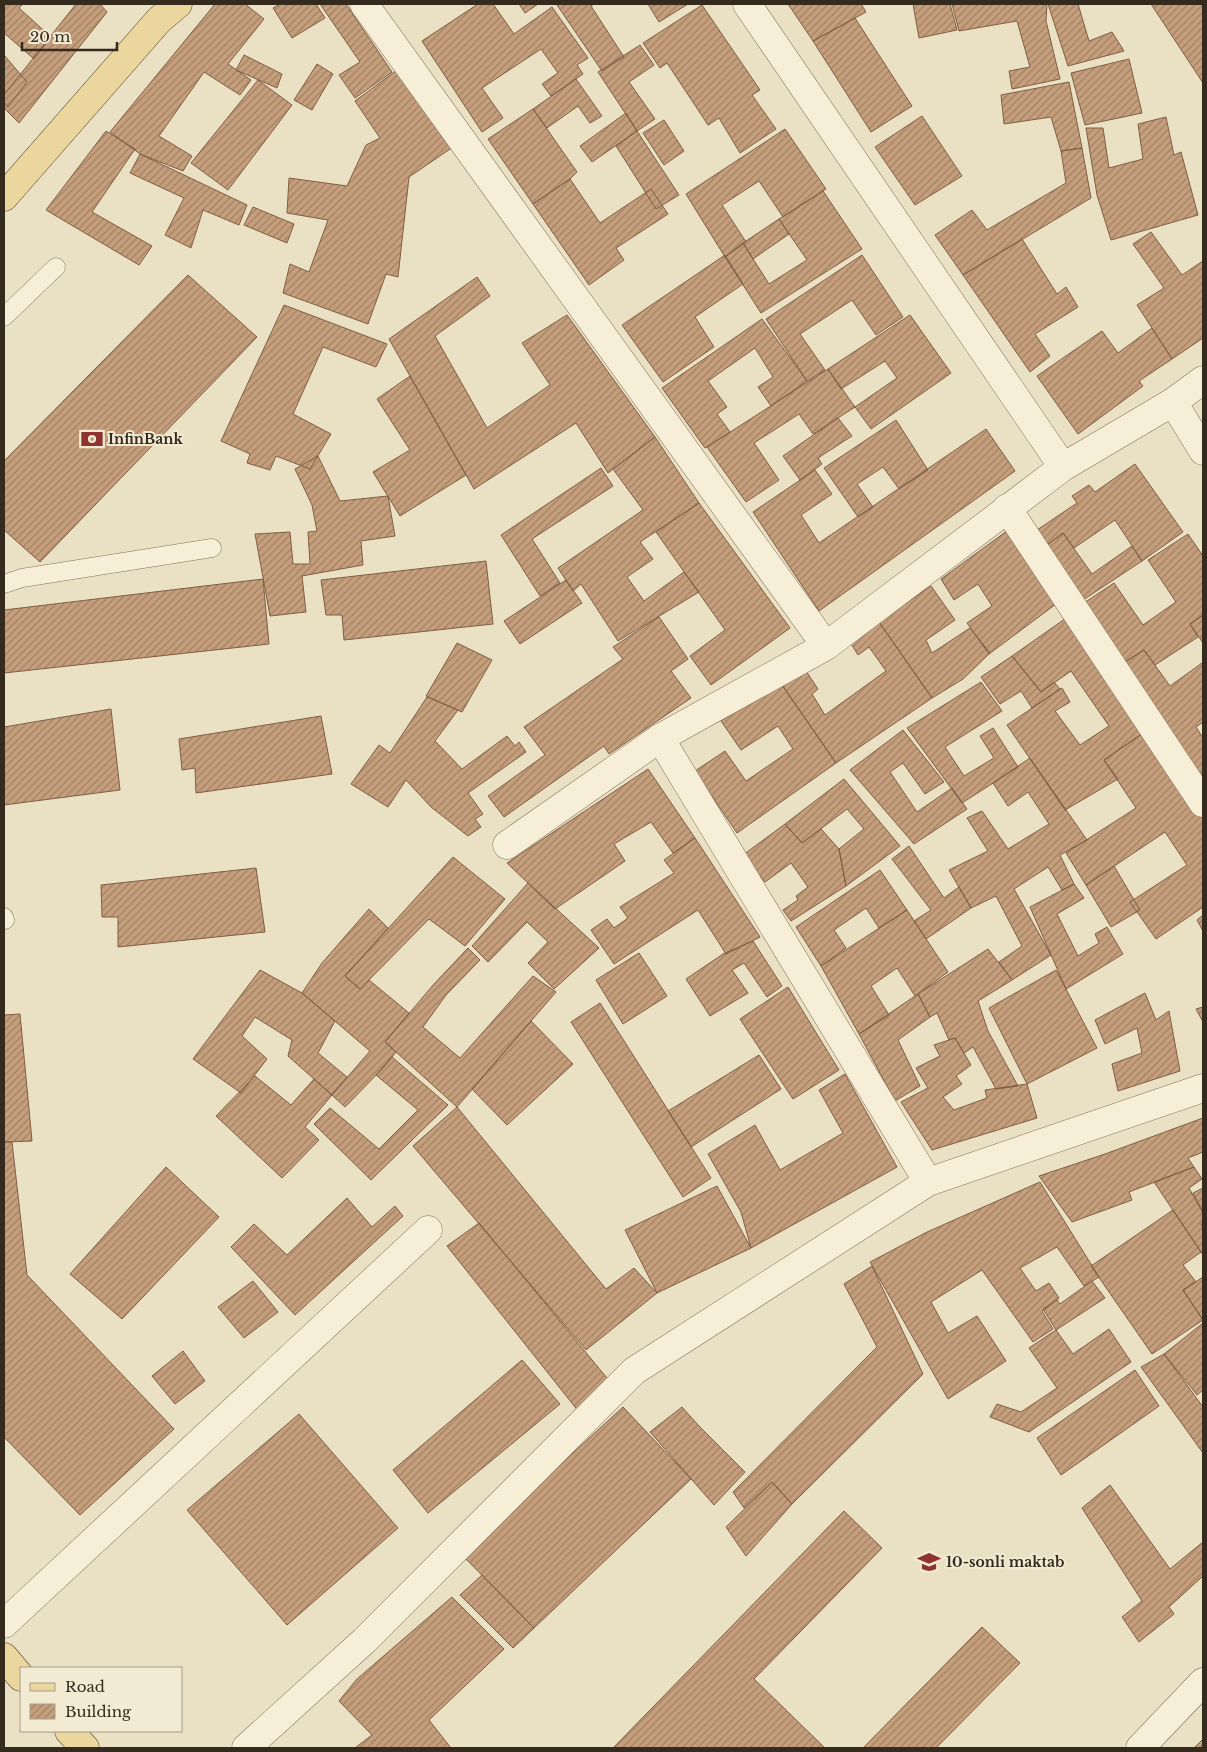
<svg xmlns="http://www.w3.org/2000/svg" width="1207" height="1752" font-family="'Libre Baskerville',serif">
  <defs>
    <pattern id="building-hatch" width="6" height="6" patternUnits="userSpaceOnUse" patternTransform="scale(1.25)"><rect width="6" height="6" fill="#c59e7c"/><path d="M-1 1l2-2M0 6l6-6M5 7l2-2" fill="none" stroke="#a18165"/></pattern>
  </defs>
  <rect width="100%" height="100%" fill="#eae0c4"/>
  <path fill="url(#building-hatch)" stroke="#805e43" d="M4,4H23L19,8L51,37L34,59L4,33Z
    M76,4H100L107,12L19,123L4,108V95Z
    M215,4H245L264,19L228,64L251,80L240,95L204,72L159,136L192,156L183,171L140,154L110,132Z
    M280,4H316L325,18L292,38L273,8Z
    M320,4H346L392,72L355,98L339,75L360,62Z
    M478,4H493L514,34L552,7L588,58L577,65L583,74L551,96L542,84L558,73L541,49L482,88L503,118L482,132L422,41Z
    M519,4H538L525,13Z
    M559,4H594L591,6L624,57L602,71L557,5Z
    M648,4H688L659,22Z
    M788,4H861L866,12L813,41Z
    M913,4H950L957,30L919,38Z
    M952,4H1047L1046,21L1060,79L1012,89L1009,71L1030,67L1017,21L959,31Z
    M1048,4H1078L1089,41L1112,32L1124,51L1068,66Z
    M1151,4H1203V83Z
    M702,5L760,90L752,95L776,129L740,153L719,118L708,125L667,63L660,68L643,43Z
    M855,18L912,106L871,132L813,41Z
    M640,45L654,65L629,82L655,119L637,131L598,72Z
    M4,55L27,82L8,107L4,102Z
    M244,55L282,74L277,88L236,70Z
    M1129,59L1142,113L1085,125L1071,73Z
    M317,64L333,74L312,110L294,100Z
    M397,70L453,147L409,177L398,277L386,274L368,324L283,293L290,264L309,272L328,220L287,213L289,178L347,186L366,145L380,138L355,101Z
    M576,79L602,116L590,123L578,106L547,128L533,109Z
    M258,80L292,105L228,190L191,163Z
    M1069,82L1082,148L1061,151L1051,117L1004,124L1001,95Z
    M533,109L577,172L570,179L533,204L488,139Z
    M626,113L637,131L592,162L580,146Z
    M922,116L962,176L915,205L875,147Z
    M1166,117L1174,155L1181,152L1198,215L1111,240L1097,195L1086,128H1103L1109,168L1143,159L1138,124Z
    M664,120L684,151L664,165L643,133Z
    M785,129L826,189L783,217L759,181L722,205L746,242L725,257L686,194Z
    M106,131L135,149L92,212L152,246L139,265L46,210Z
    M637,131L679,195L656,209L616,146Z
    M1082,148L1091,198L963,275L935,235L972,210L987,230L1066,183L1061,151Z
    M140,154L247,205L239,225L203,210L191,248L165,235L184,198L130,173Z
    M570,179L600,223L651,189L668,214L616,248L624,260L589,285L533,204Z
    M823,191L862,249L761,313L725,257L743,243L769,284L807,260L779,219Z
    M253,207L294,224L287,243L244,225Z
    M779,219L789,234L753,259L743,243Z
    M1151,232L1182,275L1203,261V338L1172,359L1137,305L1164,288L1133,244Z
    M1022,239L1057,294L1066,287L1078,307L1035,334L1050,356L1030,372L963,275Z
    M725,255L743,284L695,317L714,347L663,382L622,325Z
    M862,255L903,317L876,335L852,300L800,334L825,370L807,381L766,319Z
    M188,275L257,337L40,562L4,530V461Z
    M477,277L490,296L435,336L487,428L550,385L522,343L567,315L655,437L608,473L576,423L474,489L389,339Z
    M284,305L387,344L376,367L323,347L293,414L331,434L310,469L276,456L270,470L247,463L250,454L221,441Z
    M910,315L951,373L871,429L855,407L897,378L885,361L841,389L828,369Z
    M762,319L807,381L771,406L758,387L773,377L755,348L708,381L727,407L717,414L730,432L705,448L662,388Z
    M1152,328L1172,359L1139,381L1143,386L1078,434L1037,376L1102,331L1118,353Z
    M828,369L855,407L813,434L799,414L754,443L779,480L746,502L707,447Z
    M410,376L466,475L400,516L373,472L410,450L377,399Z
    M838,418L852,436L818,458L822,464L800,480L783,456Z
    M896,420L928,470L899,489L883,467L857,484L873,507L858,517L824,468Z
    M986,429L1015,471L819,611L753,512L815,470L832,494L801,515L819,543Z
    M655,437L699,503L640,542L653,559L627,577L644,601L684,572L699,592L618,641L581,584L573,591L558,568L643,510L613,469Z
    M318,456L340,501L388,496L395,536L361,541L363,565L302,576L306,612L270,616L255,534L290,532L293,564H310L308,532L317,531L312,505L295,469Z
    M1135,464L1183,532L1142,561L1115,520L1074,548L1063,533L1044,547L1034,532L1077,503L1072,496L1089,485L1095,492Z
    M601,468L613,486L532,539L560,583L540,596L501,535Z
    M699,503L790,628L711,685L690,656L725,630L656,532Z
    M1011,528L1060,601L989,654L967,623L992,606L978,584L954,600L941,579Z
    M1063,533L1092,574L1132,546L1142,561L1083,600L1046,546Z
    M1188,534L1203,556V615L1190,624L1198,637L1155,665L1144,650L1125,662L1084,603L1114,583L1143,625L1176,602L1148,560Z
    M486,561L493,624L344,640L342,615H326L321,580Z
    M263,579L269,644L4,673V610Z
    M566,580L582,603L520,644L504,621Z
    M931,586L955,620L926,640L932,653L970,628L990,653L963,679L932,698L879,622Z
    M1072,614L1149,729L1104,760L1118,779L1065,810L1007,725L1062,688L1070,702L1055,711L1080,745L1109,726L1071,671L1041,692L1012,656Z
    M1203,615V643L1190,624Z
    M659,617L688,659L671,671L691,698L609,754L604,746L504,817L488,796L545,755L524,727L623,659L613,647Z
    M879,622L932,698L836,763L780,682L804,668L818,689L812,694L825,715L886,671L869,647L858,655L850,642Z
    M457,643L492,660L462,712L426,696Z
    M1144,650L1170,686L1202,663L1203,666V722L1196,727L1203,738V773L1195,779L1125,662Z
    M1012,656L1041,692L1054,682L1060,689L1032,708L1021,691L1000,704L981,677Z
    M780,682L836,763L737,833L695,771L725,751L746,781L793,749L778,726L741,750L721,721Z
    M981,682L1002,711L945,747L964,776L994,758L980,736L993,728L1018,767L962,803L907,728Z
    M427,697L458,710L435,741L462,769L507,736L515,746L519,742L526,752L468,793L483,814L475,819L481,827L468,836L431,807L406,780L388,807L351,784L379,745L390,753Z
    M111,709L120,790L4,805V727Z
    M321,716L332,774L196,793L195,768L182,770L179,739Z
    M1149,729L1203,814V907L1156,939L1130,902L1187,865L1165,832L1086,885L1066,853L1136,808L1104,760Z
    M903,730L944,782L925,794L903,763L890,772L917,812L952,788L967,809L914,844L850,770Z
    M1030,758L1087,840L1060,855L1074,884L1062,890L1048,867L1014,889L1051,955L1012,980L999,962L1022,946L996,896L971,908L949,870L988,851L967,818L982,811L1008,849L1049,824L1028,792L1008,806L993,783Z
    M648,769L695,838L673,853L651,822L614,844L625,861L555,909L507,863Z
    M844,779L900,846L846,886L839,849L864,829L847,809L802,843L785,824Z
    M785,824L802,843L821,829L839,849L846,886L791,921L783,910L798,900L796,896L808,887L791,863L765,882L743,855Z
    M695,838L760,937L726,954L698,910L614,964L591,930L607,919L614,928L628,918L620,907L674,873L664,860Z
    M909,846L944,898L959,887L971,908L926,939L914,921L931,910L892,859Z
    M453,857L505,899L465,946L429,919L360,989L345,976Z
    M1114,866L1140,910L1111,927L1086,885Z
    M256,868L265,932L118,947V917H102L101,885Z
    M880,870L907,910L879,928L866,908L834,930L846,948L821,966L796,927Z
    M528,883L599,948L554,989L528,963L548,942L527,922L488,962L472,946Z
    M1074,884L1084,898L1057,914L1078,956L1099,943L1095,934L1107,927L1123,954L1066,989L1030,907Z
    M369,909L388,928L345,976L360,989L369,980L409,1013L385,1042L396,1052L383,1068L345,1107L332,1095L370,1051L302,993L322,963Z
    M907,910L948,972L915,996L897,968L871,986L889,1015L859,1034L821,966Z
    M1203,915V931L1197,920Z
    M753,941L782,986L767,997L744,963L732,970L748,993L710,1016L686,979L723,954Z
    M468,948L480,960L446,995L423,1027L460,1058L533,976L556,992L457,1107L385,1042L434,984Z
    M988,949L1012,980L978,1001L988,1031L1018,1086L996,1089L973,1047L964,1053L955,1038L949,1040L937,1013L930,1017L918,994Z
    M639,953L667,996L623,1024L596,980Z
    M260,970L302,993L335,1021L318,1053L347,1077L332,1095L288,1056L292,1040L255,1017L242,1036L267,1059L241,1093L193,1059Z
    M1056,970L1097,1048L1027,1084L989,1008Z
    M788,987L839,1070L793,1099L740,1019Z
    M1145,993L1156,1020L1169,1011L1180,1071L1118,1091L1112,1064L1142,1053L1137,1028L1105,1044L1095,1020Z
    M918,994L930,1017L898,1040L920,1086L895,1101L859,1034Z
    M600,1003L711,1178L683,1197L571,1022Z
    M1203,1007V1022L1196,1009Z
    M20,1014L32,1141L4,1142V1015Z
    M531,1021L573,1064L507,1125L472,1089Z
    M955,1038L971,1065L956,1076L962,1084L943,1097L954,1110L987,1098L985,1090L1027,1084L1037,1118L932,1150L901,1102L928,1088L916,1068L940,1056L934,1045Z
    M759,1055L781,1089L691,1147L668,1111Z
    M392,1057L448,1105L371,1180L314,1124L330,1108L379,1149L418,1110L376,1075Z
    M845,1074L897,1167L751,1248L741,1212L708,1154L755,1125L780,1170L843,1133L819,1090Z
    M255,1076L291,1105L314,1079L332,1095L305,1127L319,1140L282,1178L216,1116Z
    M457,1107L606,1289L634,1268L657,1293L586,1350L413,1146Z
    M1203,1118V1152L1188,1158L1194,1167L1129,1192L1132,1200L1072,1222L1039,1176L1105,1154Z
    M4,1142H12L27,1275L174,1429L80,1515L4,1437Z
    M166,1167L219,1217L122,1319L70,1274Z
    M1194,1167L1202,1179L1189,1188L1203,1213V1223L1201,1224L1203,1228V1255L1154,1182Z
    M1040,1182L1099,1277L1084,1286L1057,1247L1020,1268L1036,1291L1049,1283L1059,1298L1042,1311L1053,1329L1033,1342L982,1270L931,1302L948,1333L977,1316L1006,1361L948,1399L870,1262L927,1232Z
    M717,1186L751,1248L657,1293L625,1230Z
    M1203,1188V1212L1193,1193Z
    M347,1198L372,1227L395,1206L403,1216L295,1315L231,1247L254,1224L287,1255Z
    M1173,1210L1201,1252L1183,1265L1196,1282L1183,1290L1203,1320L1152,1354L1091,1266Z
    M479,1223L616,1389L579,1412L447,1246Z
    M872,1266L923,1374L792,1504L772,1482L744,1508L733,1492L877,1347L844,1284Z
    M1203,1277V1320L1183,1290Z
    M253,1281L278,1312L244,1338L218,1307Z
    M1092,1281L1105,1298L1056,1330L1043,1309L1057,1300L1060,1304Z
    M1203,1323V1390L1197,1395L1164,1354Z
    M1109,1329L1131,1362L1029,1432L990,1417L997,1404L1021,1412L1057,1388L1029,1348L1056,1330L1073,1354Z
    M183,1351L205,1381L175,1404L152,1376Z
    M1164,1354L1203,1407V1453L1141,1367Z
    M522,1360L560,1404L428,1513L393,1470Z
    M1135,1370L1159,1406L1061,1475L1037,1438Z
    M623,1407L691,1479L534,1628L462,1555Z
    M682,1407L699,1426L745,1472L714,1505L650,1432Z
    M299,1414L398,1528L287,1625L187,1510Z
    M772,1482L792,1504L746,1556L726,1527Z
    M1110,1485L1170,1569L1203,1542V1576L1169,1607L1174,1614L1139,1642L1122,1617L1142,1601L1082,1508Z
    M844,1511L882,1548L754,1679L825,1748H613Z
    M482,1575L534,1628L513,1648L460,1595Z
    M452,1597L504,1649L429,1720L451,1748H355L372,1735L339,1701L357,1679Z
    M982,1627L1020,1663L936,1748H863Z
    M1203,1739V1748H1194Z"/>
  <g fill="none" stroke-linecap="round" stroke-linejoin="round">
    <defs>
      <path id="lane" d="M4,317L56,267
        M4,584L22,578L212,548
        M4,917L5,920"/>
      <path id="street" d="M364,4L826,646
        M747,4L1063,467
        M1173,402L1203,451
        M1007,508L1203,803
        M660,738L928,1182
        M507,845L660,738L826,646L1063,467L1173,402L1203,380
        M4,1624L428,1230
        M246,1748L364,1641L634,1371L928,1182L1203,1088"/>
      <path id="secondary" d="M1140,1748L1203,1682"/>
      <path id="primary" d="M4,197L159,20L178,4
        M4,1657L21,1677
        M69,1731L85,1748"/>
    </defs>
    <use href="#lane" stroke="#83725c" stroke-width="19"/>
    <use href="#street" stroke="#83725c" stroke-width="29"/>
    <use href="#secondary" stroke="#65543f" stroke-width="29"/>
    <use href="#primary" stroke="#514130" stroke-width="29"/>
    <use href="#lane" stroke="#f6eed6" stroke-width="18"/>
    <use href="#street" stroke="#f6eed6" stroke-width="28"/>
    <use href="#secondary" stroke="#f6eed6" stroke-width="28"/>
    <use href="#primary" stroke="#ebd69e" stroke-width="28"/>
  </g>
  <defs>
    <symbol id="bank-bare" viewBox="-9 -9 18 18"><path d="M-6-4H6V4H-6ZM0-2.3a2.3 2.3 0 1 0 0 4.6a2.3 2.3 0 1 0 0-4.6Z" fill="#8d3430" stroke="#f2ead2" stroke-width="2.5" paint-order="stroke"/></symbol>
    <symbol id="school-bare" viewBox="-9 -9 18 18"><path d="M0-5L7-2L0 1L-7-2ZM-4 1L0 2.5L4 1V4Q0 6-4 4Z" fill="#8d3430" stroke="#f2ead2" stroke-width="2.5" paint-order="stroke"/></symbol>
  </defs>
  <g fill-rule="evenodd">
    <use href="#bank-bare" x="76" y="423" width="32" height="32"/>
    <use href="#school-bare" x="913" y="1546" width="32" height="32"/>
  </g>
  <g text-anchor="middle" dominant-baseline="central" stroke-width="4" stroke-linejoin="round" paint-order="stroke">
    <g font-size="14" font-weight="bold" fill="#342a1e" stroke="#f2ead2" text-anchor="start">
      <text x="108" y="439">InfinBank</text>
      <text x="946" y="1562">10-sonli maktab</text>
    </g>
  </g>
  <rect width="1207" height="1752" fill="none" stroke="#342a1e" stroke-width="10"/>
  <rect x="20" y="1667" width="162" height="65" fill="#f2ead2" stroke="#a69d8a"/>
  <rect x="30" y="1683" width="25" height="8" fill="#ebd69e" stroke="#a69d8a"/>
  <text x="65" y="1692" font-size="15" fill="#342a1e">Road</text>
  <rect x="30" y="1704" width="25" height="15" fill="url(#building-hatch)" stroke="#a69d8a"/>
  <text x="65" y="1717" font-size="15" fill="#342a1e">Building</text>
  <path d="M22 42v8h95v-8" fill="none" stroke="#342a1e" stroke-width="2.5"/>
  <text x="30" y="42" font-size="15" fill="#342a1e" stroke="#f2ead2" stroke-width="4" paint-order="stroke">20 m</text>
</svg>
